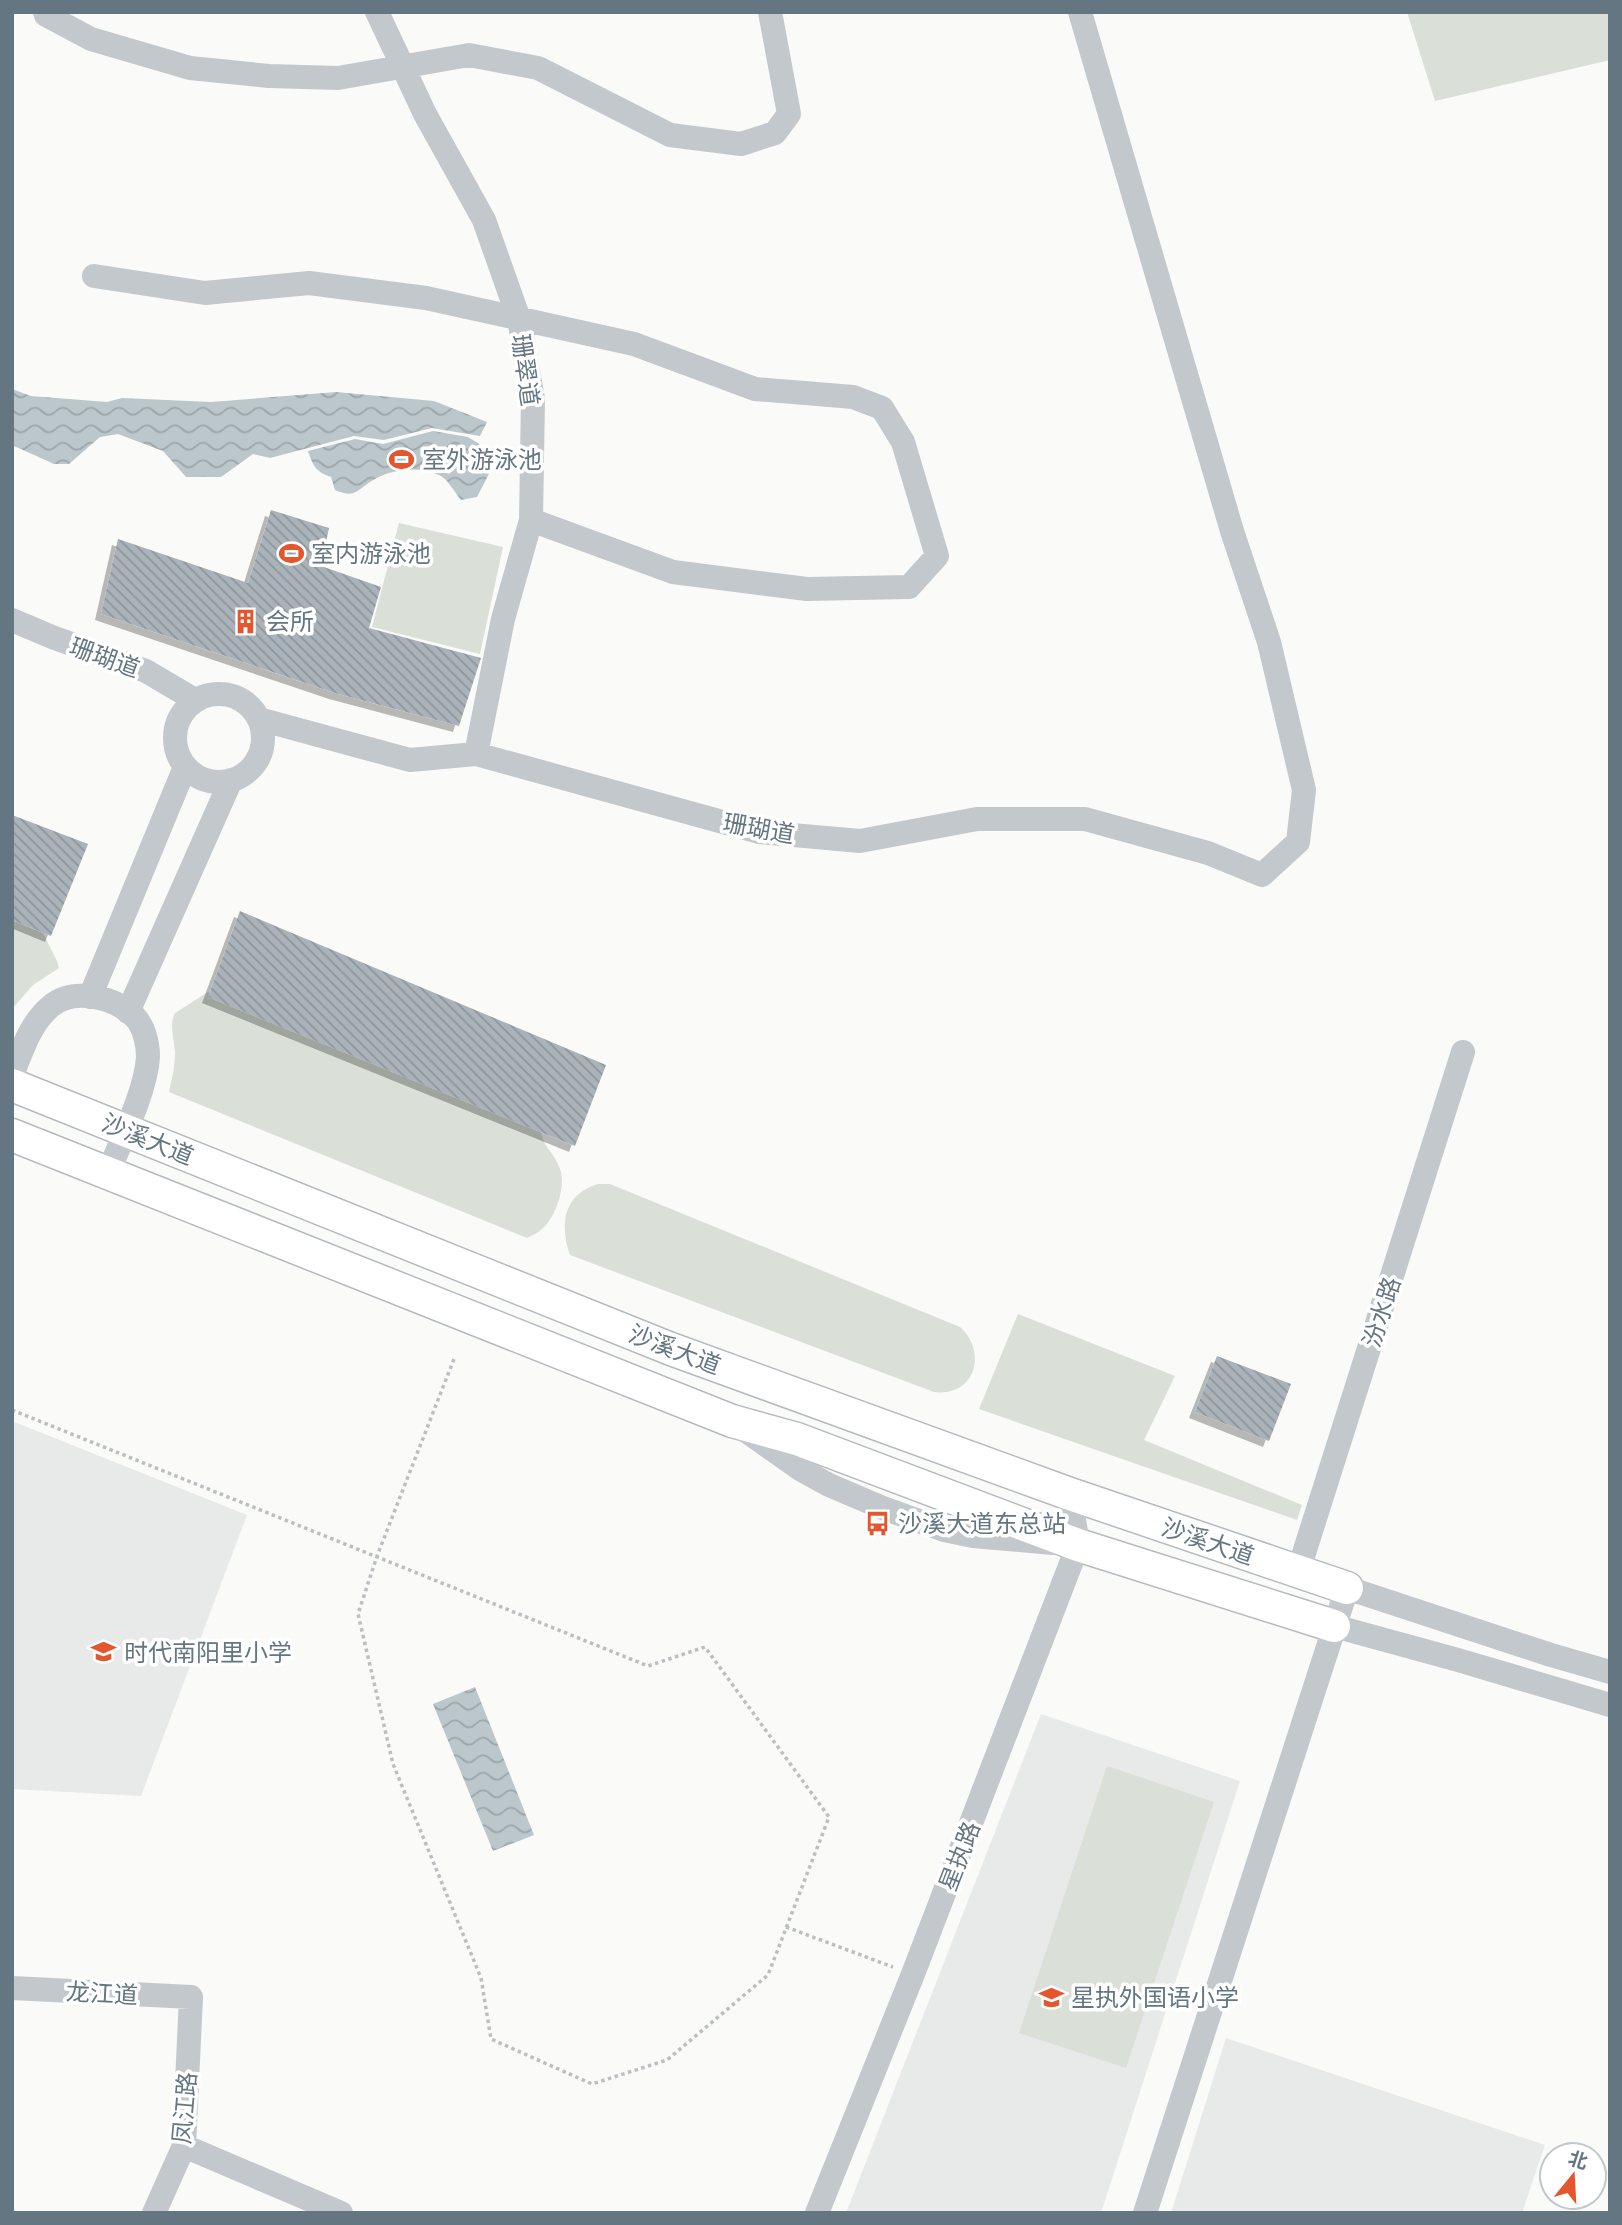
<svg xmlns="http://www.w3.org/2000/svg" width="1622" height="2225" font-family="'IBM Plex Sans','Noto Sans SC',sans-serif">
  <defs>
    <pattern id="water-waves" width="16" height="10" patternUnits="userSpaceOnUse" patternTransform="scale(1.75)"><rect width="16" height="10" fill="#bbc7cb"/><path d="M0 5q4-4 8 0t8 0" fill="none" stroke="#9ca6aa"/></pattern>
    <pattern id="building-back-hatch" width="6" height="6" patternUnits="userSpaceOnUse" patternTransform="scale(1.75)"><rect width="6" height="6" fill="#aab3b9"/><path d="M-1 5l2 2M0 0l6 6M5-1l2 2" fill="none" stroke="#8e969c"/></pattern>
    <filter id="shadow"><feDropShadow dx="-6" dy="6" stdDeviation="0" flood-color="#0004"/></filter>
  </defs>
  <rect width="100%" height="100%" fill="#fafaf8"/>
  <path fill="#e8e9e9" d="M12,1421L247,1515L141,1796L12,1789Z
    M1041,1714L1240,1781L1101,2213H846Z
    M1226,2038L1545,2145L1522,2213H1171Z"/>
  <path fill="#dadfd7" d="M1407,12H1610V60L1435,101Z
    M399,523L503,547L480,654L372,627Z
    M12,920L43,933L57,961L59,968L33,985L12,1009Z
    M208,992L540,1124C542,1149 553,1149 560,1169C566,1185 557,1213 545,1226C540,1232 533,1235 527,1238L169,1092C172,1079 175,1066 175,1052C174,1038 169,1025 175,1013Z
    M598,1184H610L960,1327C988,1352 975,1397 934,1392L570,1255C559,1224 564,1194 598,1184Z
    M1018,1314L1175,1376L1144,1440L1302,1505L1297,1520L979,1409Z
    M1107,1766L1214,1802L1126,2068L1019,2033Z"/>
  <path fill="url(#water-waves)" d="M12,389L31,396L107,402L122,398L211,402L336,392L434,401L487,422L480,436L432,428L384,440L354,436L270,458L253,454L221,477H186L163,451L118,434L100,437L69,464H54L12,445Z
    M433,431L468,437L492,452L493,466L477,497L461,500C455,493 448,479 439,475C418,465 389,469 370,482C355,492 354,498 335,490L331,477C316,472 313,466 308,451L355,439L383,444Z
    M475,1687L534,1835L493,1851L433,1704Z"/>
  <path fill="url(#building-back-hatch)" filter="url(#shadow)" d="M271,510L329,528L321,566L381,587L369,628L481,658L459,726L335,693L101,614L118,539L248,583Z
    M12,815L88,844L51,936L12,920Z
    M240,911L606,1065L575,1146L208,997Z
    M1217,1356L1291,1384L1269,1441L1195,1412Z"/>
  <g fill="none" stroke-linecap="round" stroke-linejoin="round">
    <defs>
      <path id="major" d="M12,1085L671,1349L1070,1494L1347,1588
        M12,1135L732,1421L797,1439L1078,1545L1334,1626"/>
    </defs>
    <use href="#major" stroke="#b5babe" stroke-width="35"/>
    <path stroke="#bbbfc2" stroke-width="3.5" stroke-dasharray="3.5 3.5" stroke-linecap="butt" d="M12,1410L648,1666L705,1647L829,1817L768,1975L667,2060L592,2084L491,2039L481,1978L393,1764L358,1614L377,1556L454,1359
      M786,1927L893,1967"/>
    <path stroke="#c3c8cc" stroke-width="24" d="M45,12L46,15L91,39L190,68L269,76L338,78L469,55L538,68L670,135L741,144L775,133L789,114L770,12
      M377,12L425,114L484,220L519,319L533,399L531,520L503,619L476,754
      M94,276L205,293L309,283L426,298L634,344L755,389L853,397L882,408L903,442L937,556L909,587L807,589L673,572L531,520
      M12,620L52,637L146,671L195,700
      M175 738a44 44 0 1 1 88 0a44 44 0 1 1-88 0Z
      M259,719L410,760L476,754L759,832L860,841L977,819H1085L1208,853L1262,875L1298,842L1304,790L1269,642L1232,531L1080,12
      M90,997L185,767
      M128,1012L231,780
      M12,1075C22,1051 30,1023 51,1006C74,987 115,997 135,1017C144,1027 148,1043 148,1057C146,1091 121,1141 108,1173
      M742,1428L800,1469L829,1485L883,1508L944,1530L973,1536L1053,1543
      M1298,1572L1463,1052
      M1334,1626L1458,1660L1610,1705
      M12,1988L191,1997L184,2146L154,2213
      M184,2146L341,2213
      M817,2213L913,1974L1078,1545L1070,1494
      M1145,2213L1347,1588L1551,1655L1610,1672"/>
    <use href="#major" stroke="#fff" stroke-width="32"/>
  </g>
  <defs>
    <symbol id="stadium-bare" viewBox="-9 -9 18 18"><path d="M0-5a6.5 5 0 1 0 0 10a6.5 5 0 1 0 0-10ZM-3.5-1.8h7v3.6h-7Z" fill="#e4572e" stroke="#fff" stroke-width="2.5" paint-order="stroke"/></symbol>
    <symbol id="building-bare" viewBox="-9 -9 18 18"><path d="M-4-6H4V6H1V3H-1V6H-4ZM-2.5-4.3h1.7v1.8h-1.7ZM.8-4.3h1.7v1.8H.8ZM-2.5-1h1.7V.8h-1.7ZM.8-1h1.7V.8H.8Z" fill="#e4572e" stroke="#fff" stroke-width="2.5" paint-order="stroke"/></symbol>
    <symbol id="bus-bare" viewBox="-9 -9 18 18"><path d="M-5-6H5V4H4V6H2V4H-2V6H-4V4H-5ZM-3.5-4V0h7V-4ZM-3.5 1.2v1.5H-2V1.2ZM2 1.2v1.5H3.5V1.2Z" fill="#e4572e" stroke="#fff" stroke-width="2.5" paint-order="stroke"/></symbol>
    <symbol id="school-bare" viewBox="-9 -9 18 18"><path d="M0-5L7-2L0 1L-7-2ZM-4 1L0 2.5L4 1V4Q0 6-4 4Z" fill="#e4572e" stroke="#fff" stroke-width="2.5" paint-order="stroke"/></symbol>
  </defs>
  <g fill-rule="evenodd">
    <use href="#stadium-bare" x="384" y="442" width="35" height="35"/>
    <use href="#stadium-bare" x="274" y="536" width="35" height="35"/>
    <use href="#building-bare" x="228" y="604" width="35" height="35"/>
    <use href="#bus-bare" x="860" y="1506" width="35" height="35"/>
    <use href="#school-bare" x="86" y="1634" width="35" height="35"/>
    <use href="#school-bare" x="1034" y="1980" width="35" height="35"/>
  </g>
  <g text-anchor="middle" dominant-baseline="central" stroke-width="7" stroke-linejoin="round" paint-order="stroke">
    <g font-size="24" fill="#657683" stroke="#fff">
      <text transform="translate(526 370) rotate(82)">珊翠道</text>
      <text transform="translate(105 657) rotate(20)">珊瑚道</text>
      <text transform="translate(759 828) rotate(10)">珊瑚道</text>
      <text transform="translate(148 1139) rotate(22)">沙溪大道</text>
      <text transform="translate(1381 1312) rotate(-72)">汾水路</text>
      <text transform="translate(675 1349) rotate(21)">沙溪大道</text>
      <text transform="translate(1208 1541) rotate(19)">沙溪大道</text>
      <text transform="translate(959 1856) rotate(-69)">星执路</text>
      <text transform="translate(102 1993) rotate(3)">龙江道</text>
      <text transform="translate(184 2108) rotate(-85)">凤江路</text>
    </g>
    <g font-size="24" fill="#657683" stroke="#fff" text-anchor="start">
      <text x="422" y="459">室外游泳池</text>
      <text x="311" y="553">室内游泳池</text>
      <text x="266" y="621">会所</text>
      <text x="898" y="1523">沙溪大道东总站</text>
      <text x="124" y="1652">时代南阳里小学</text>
      <text x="1071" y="1997">星执外国语小学</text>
    </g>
  </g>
  <rect width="1622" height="2225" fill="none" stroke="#657683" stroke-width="28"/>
  <g transform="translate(1573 2176) rotate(18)"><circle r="33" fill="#ffffff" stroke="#c1c8cd" stroke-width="2"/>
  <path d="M0-5L12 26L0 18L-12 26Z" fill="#e4572e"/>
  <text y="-10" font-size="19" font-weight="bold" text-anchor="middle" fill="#657683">北</text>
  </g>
</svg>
